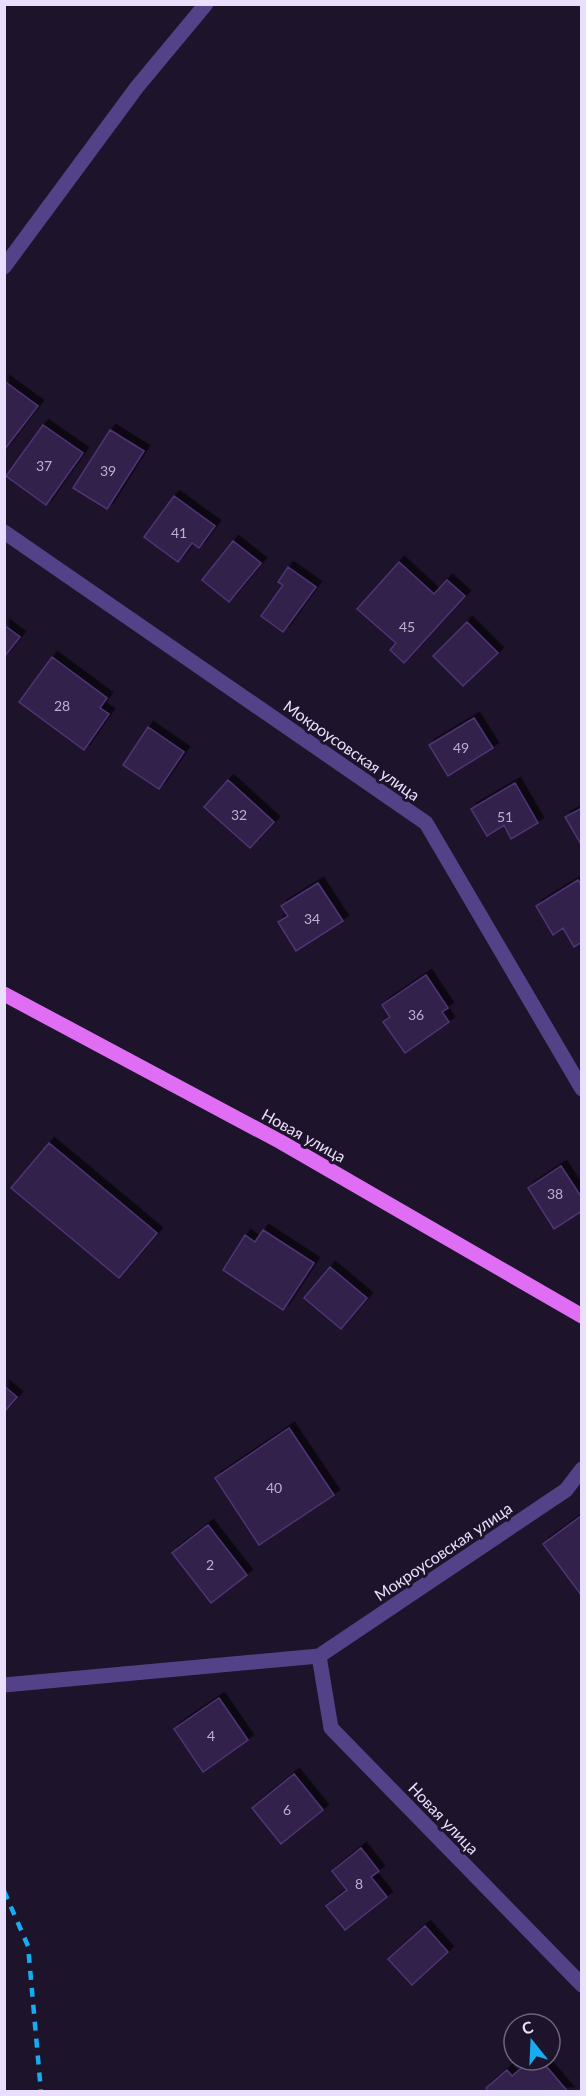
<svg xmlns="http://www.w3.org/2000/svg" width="586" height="2096" font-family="Lato,sans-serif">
  <defs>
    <filter id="shadow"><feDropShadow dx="5.5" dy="-5.5" stdDeviation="0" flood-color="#0009"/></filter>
  </defs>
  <rect width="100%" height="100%" fill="#1d132b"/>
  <path fill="#32214b" stroke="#4f3475" stroke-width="1.5" filter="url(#shadow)" d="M4,381L38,406L4,450Z
    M43,425L83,453L46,505L6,476Z
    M110,430L144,451L107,509L73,488Z
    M174,496L215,526L199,548L192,543L178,562L144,537Z
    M233,541L261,563L229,602L202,580Z
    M399,562L434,594L447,580L465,596L404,663L390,650L396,643L357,609Z
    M288,567L316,587L283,632L261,616L283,585L278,582Z
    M467,622L498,653L463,686L433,656Z
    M4,625L20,637L4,657Z
    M52,657L107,698L100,708L109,714L84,750L19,702Z
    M474,718L493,748L448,776L429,745Z
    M148,727L184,752L159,789L123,765Z
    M228,780L274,822L250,848L204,807Z
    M515,783L538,823L511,839L504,825L487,836L471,809Z
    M582,808V846L565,817Z
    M578,880L582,886V942L574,947L563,928L553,935L536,906Z
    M318,883L343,921L296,951L278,922L288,916L281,906Z
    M426,975L448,1008L442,1012L449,1022L405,1053L383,1022L390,1017L382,1005Z
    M49,1143L157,1233L119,1278L11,1188Z
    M561,1166L582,1198V1211L554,1229L528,1188Z
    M263,1230L314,1263L283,1310L223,1270L245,1235L255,1242Z
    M330,1267L367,1298L341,1329L304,1298Z
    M4,1386L17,1397L4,1412Z
    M289,1428L334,1495L259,1545L215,1478Z
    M581,1516L582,1517V1596L543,1544Z
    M208,1525L247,1575L211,1603L172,1553Z
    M219,1698L248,1740L203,1772L174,1729Z
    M294,1774L323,1810L281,1844L252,1808Z
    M361,1848L379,1871L371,1877L387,1897L345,1930L326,1906L347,1890L332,1871Z
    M425,1926L448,1952L412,1985L388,1959Z
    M531,2060H541L568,2092H489L486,2088L507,2070L512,2076Z"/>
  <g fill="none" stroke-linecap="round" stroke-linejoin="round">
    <path stroke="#534287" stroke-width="15" d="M4,267L137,87L206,4
      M4,532L426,823L582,1089
      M319,1656L331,1728L582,1985
      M4,1685L319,1656L566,1490L582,1469"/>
    <path stroke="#e06ef5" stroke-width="15" d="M4,994L281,1142L582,1316"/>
    <path stroke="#19abf0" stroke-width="4.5" stroke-dasharray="9 8" stroke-linecap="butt" d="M4,1891L28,1946L41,2092"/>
  </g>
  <g text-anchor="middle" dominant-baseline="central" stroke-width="6" stroke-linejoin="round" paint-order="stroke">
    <g font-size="14" fill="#bbb0d0">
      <text x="44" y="465">37</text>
      <text x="108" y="470">39</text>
      <text x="179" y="532">41</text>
      <text x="407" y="626">45</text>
      <text x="62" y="705">28</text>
      <text x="461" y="747">49</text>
      <text x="239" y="814">32</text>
      <text x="505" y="816">51</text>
      <text x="312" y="918">34</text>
      <text x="416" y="1014">36</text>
      <text x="555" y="1193">38</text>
      <text x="274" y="1487">40</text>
      <text x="210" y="1564">2</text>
      <text x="211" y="1735">4</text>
      <text x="287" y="1809">6</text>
      <text x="359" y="1883">8</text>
    </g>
    <g font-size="16" fill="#e9dffd" stroke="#1d132b">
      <text transform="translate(352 750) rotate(35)">Мокроусовская улица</text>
      <text transform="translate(304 1135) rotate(29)">Новая улица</text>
      <text transform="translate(443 1551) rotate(-34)">Мокроусовская улица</text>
      <text transform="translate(444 1818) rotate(46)">Новая улица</text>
    </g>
  </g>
  <rect width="586" height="2096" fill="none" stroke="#e9dffd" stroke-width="12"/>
  <g transform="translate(532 2042) rotate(342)"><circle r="28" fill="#1d132b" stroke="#6f657f" stroke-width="1.5"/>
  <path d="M0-4.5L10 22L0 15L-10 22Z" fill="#19abf0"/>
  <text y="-9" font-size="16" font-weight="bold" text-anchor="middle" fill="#e9dffd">С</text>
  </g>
</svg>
